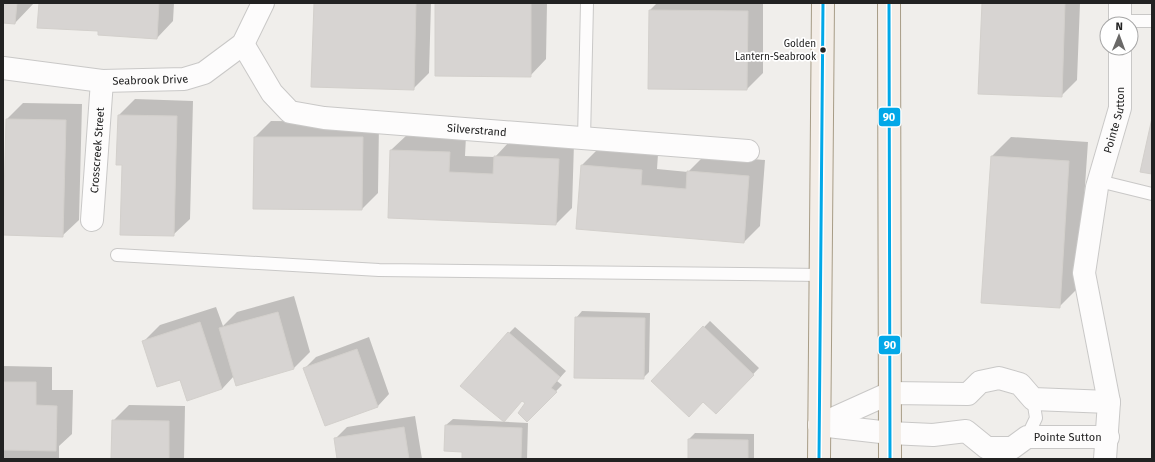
<svg xmlns="http://www.w3.org/2000/svg" width="1155" height="462" font-family="'Fira Sans',sans-serif">
  <rect width="100%" height="100%" fill="#f0eeeb"/>
  <path fill="#0003" d="M3,3H34L15,23L3,22Z
    M40,3H174L173,21L157,38L99,30Z
    M315,3H431L429,73L413,89Z
    M436,3H547L546,59L530,76Z
    M657,3H763V73L747,89L650,10Z
    M983,3H1080L1077,80L1061,96Z
    M135,99L193,101L190,219L173,235L119,115Z
    M23,103L82,104L79,220L62,236L3,234L7,119Z
    M271,121L379,122L378,193L362,209L254,208L255,137Z
    M408,134L466,136L465,156L495,157L511,140L574,143L572,208L556,224L391,150Z
    M1011,137L1088,142L1078,288L1059,307L992,156Z
    M598,149L658,154L657,169L688,172L705,155L765,160L760,226L744,242L582,165Z
    M294,296L310,352L294,368L234,376L222,389L181,378L144,341L160,325L216,307L223,326L237,312Z
    M582,311L650,313L649,372L643,378L576,318Z
    M710,321L759,368L716,413L704,400L652,381Z
    M515,327L566,371L557,381L562,385L527,421V402L509,333Z
    M369,337L389,394L378,406L304,369L316,357Z
    M3,366L52,367V390H73L72,434L59,446V459H3Z
    M129,405L185,406L184,459H112L113,421Z
    M415,416L422,459H338L335,439L347,427Z
    M453,419L528,423L527,459H463V451L446,425Z
    M695,433L754,434V459H689V439Z"/>
  <path fill="#d7d4d2" stroke="#d3d0cc" d="M3,3H17L15,24L3,23Z
    M39,3H159L157,39L98,35V31L37,28Z
    M314,3H416L414,90L311,87Z
    M435,3H531V77L435,76Z
    M982,3H1065L1062,97L978,94Z
    M649,10L748,11L747,90L648,89Z
    M118,115L177,116L174,236L120,235L122,165H116Z
    M1152,118V174L1140,172Z
    M6,119L66,120L63,237L3,235Z
    M254,137H363L362,210L253,209Z
    M390,150L450,152L449,172L493,174L494,156L559,159L556,225L388,218Z
    M991,156L1069,161L1060,308L981,303Z
    M581,165L642,170L641,185L686,189L687,171L749,176L744,243L576,229Z
    M278,312L294,369L236,386L219,328Z
    M575,317L645,318L644,379L574,378Z
    M200,322L222,389L187,401L180,380L157,387L142,341Z
    M703,326L754,375L716,414L703,402L689,417L651,381Z
    M508,332L560,377L551,388L557,392L527,422L518,413L525,403L522,401L504,422L460,386Z
    M357,349L378,407L325,426L303,368Z
    M3,382H36V405L57,406L56,451L3,450Z
    M112,420L169,421V459H111Z
    M445,425L522,428L521,459H462V452L444,451Z
    M404,427L409,459H337L334,438Z
    M688,439L748,440V459H688Z"/>
  <g fill="none" stroke-linecap="round" stroke-linejoin="round">
    <defs>
      <path id="service" d="M1120,21H1152
        M584,139L587,3
        M1099,181L1152,194
        M117,255L379,270L821,275
        M1027,437L1036,418L1033,399"/>
      <g id="minor">
        <path d="M1120,24V3"/>
        <path id="s1" d="M243,44L272,93L290,112L324,118L748,151"/>
        <path id="s2" d="M3,68L102,81L184,79L204,73L243,44L263,3"/>
        <path id="s3" d="M92,220L102,81"/>
        <path d="M819,425L890,393L968,394L980,382L999,378L1020,384L1033,399L1109,402"/>
        <path id="s4" d="M819,425L890,433L933,435L966,431L987,448H1012L1027,437H1108"/>
        <path id="s5" d="M1105,459L1109,402L1084,273L1097,187L1120,108V48"/>
      </g>
      <path id="primary" d="M889,3L890,459
        M819,459L823,3"/>
    </defs>
    <use href="#service" stroke="#c9c8c7" stroke-width="14"/>
    <use href="#minor" stroke="#c9c8c7" stroke-width="24"/>
    <use href="#primary" stroke="#a79c86" stroke-width="24"/>
    <use href="#service" stroke="#fdfcfc" stroke-width="12"/>
    <use href="#minor" stroke="#fdfcfc" stroke-width="22"/>
    <use href="#primary" stroke="#f3ede7" stroke-width="22"/>
    <defs>
      <path id="bus-1" d="M889,3L890,459
        M819,459L823,3"/>
    </defs>
    <use href="#bus-1" stroke="#fff" stroke-width="6"/>
    <use href="#bus-1" stroke="#02a8e8" stroke-width="3"/>
  </g>
  <circle fill="#222" stroke="#fff" stroke-width="1.5" cx="823" cy="50" r="3.5"/>
  <g text-anchor="middle" dominant-baseline="central" stroke-width="3.5" stroke-linejoin="round" paint-order="stroke">
    <g font-size="10" fill="#222" stroke="#fff" text-anchor="end">
      <text x="816" y="44">Golden<tspan x="816" dy="13">Lantern-Seabrook</tspan></text>
    </g>
    <g font-size="11" fill="#222" stroke="#fff">
      <text stroke="none"><textPath href="#s2" startOffset="148">Seabrook Drive</textPath></text>
      <text stroke="none"><textPath href="#s5" startOffset="345">Pointe Sutton</textPath></text>
      <text stroke="none"><textPath href="#s1" startOffset="271">Silverstrand</textPath></text>
      <text stroke="none"><textPath href="#s3" startOffset="70">Crosscreek Street</textPath></text>
      <text stroke="none"><textPath href="#s4" startOffset="259">Pointe Sutton</textPath></text>
    </g>
  </g>
  <g stroke="#fff" stroke-width="1.5">
    <rect x="878" y="107" width="23" height="20" rx="4" fill="#02a8e8"/>
    <rect x="878" y="335" width="23" height="20" rx="4" fill="#02a8e8"/>
  </g>
  <g font-size="11" text-anchor="middle" font-weight="bold" fill="#fff">
    <text x="889" y="121">90</text>
    <text x="890" y="349">90</text>
  </g>
  <rect width="1155" height="462" fill="none" stroke="#222222" stroke-width="8"/>
  <g transform="translate(1119 36) rotate(1)"><circle r="19" fill="#ffffff" stroke="#a7a7a7"/>
  <path d="M0-3L7 15L0 10L-7 15Z" fill="#6a6968"/>
  <text y="-6" font-size="11" font-weight="bold" text-anchor="middle" fill="#222222">N</text>
  </g>
</svg>
